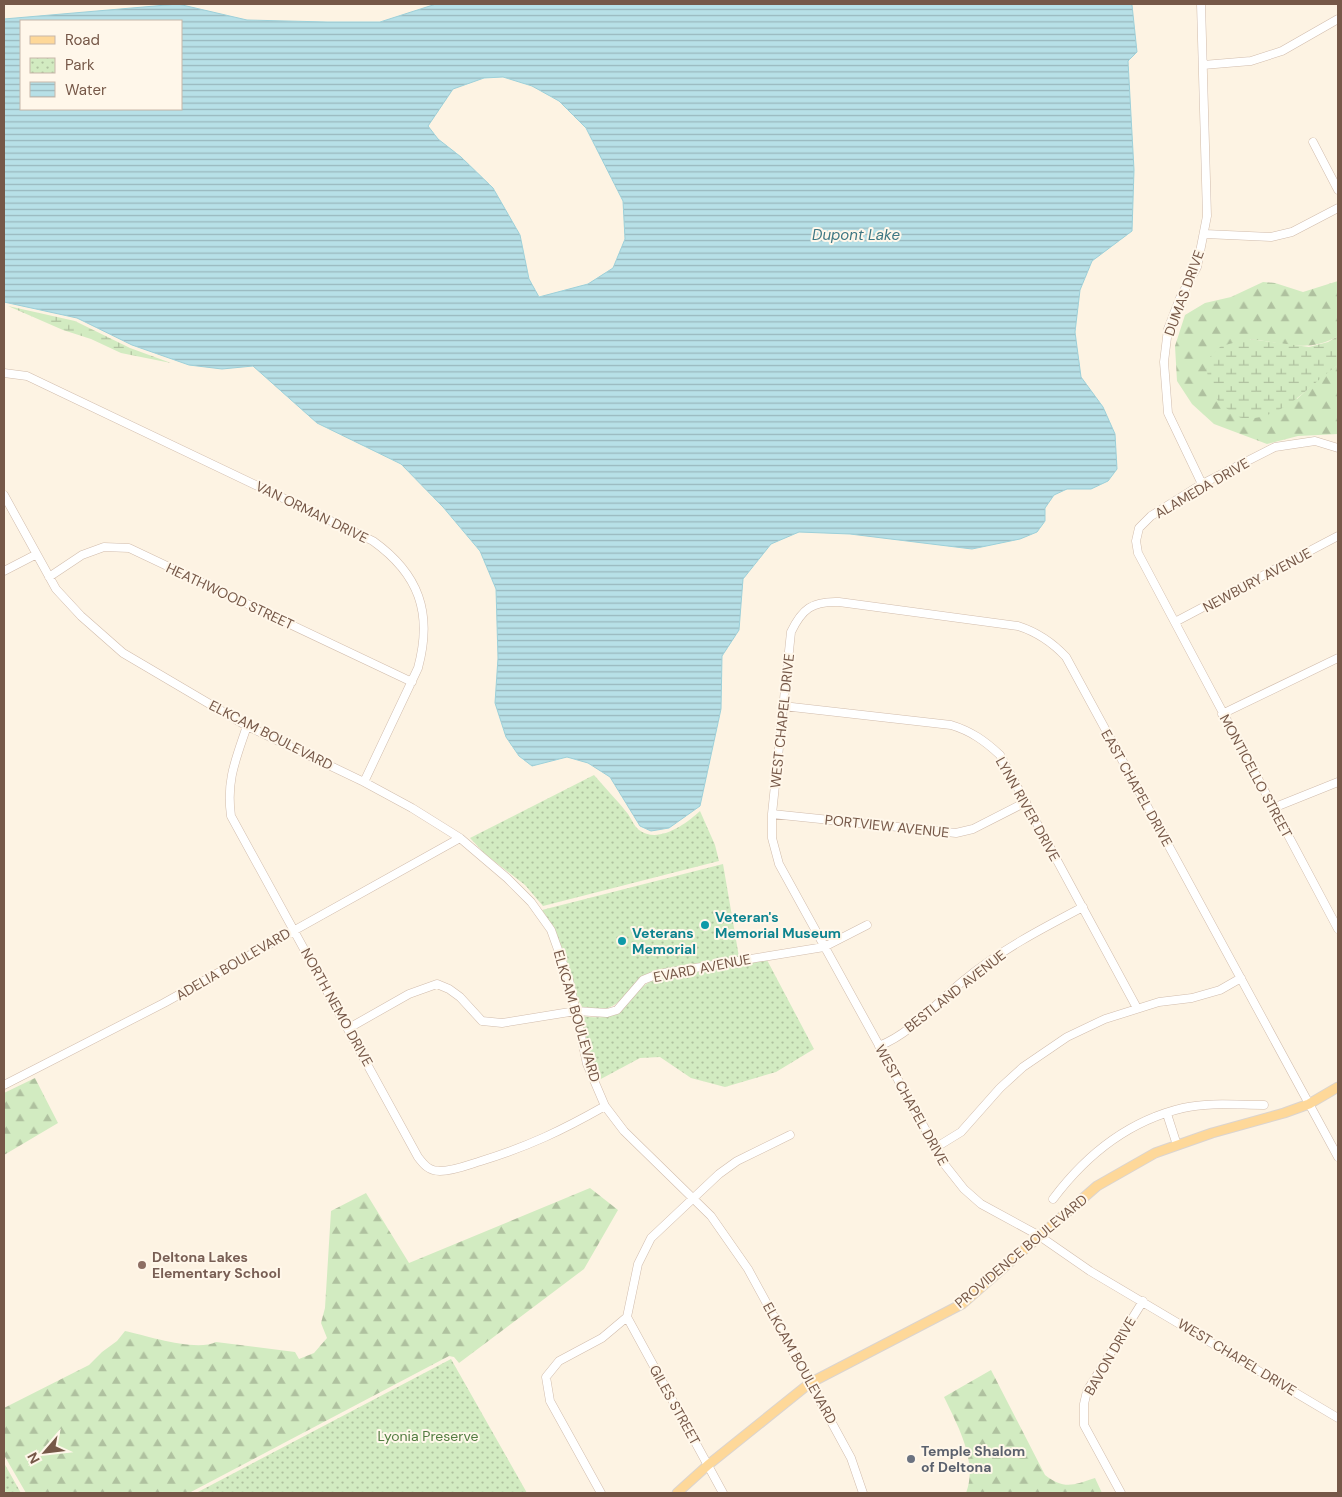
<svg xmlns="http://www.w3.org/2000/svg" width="1342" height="1497" font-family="'DM Sans',sans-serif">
  <defs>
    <pattern id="forest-firs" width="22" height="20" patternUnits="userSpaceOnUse" patternTransform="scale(1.25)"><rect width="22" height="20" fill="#d2ebc1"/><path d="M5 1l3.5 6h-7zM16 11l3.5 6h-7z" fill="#afc19f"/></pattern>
    <pattern id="wetland-marsh" width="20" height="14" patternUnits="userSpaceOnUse" patternTransform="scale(1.25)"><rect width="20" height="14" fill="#d2ebc1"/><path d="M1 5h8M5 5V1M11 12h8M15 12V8" fill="none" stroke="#afc19f"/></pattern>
    <pattern id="park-dots" width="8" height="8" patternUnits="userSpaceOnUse" patternTransform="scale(1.25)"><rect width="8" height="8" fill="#d2ebc1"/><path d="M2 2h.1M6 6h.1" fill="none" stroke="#afc19f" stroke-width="1.8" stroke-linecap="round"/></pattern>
    <pattern id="water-rules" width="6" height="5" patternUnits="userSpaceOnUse" patternTransform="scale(1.25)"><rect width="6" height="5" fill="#b7e0e7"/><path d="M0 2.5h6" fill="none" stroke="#99b8bd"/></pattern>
  </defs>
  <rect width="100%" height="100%" fill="#fdf3e3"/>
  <path fill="url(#forest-firs)" d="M1338,281V336C1309,354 1281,342 1249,339L1297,399L1323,375L1338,365V434L1298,436L1267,444L1214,424L1192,404L1177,381L1175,346L1185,315L1205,303L1231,297L1263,282L1275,283L1303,292Z
    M35,1078L58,1123L4,1155V1093Z
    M590,1188L618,1210L584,1269L459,1363L454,1357L449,1356L189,1493H26L4,1455V1408L89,1365L102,1352L117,1341L125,1331C148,1336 196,1352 216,1342L295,1352L299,1359L314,1353L327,1338L321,1323L325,1308L331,1211L366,1193L409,1263Z
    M991,1370L1045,1475C1064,1490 1074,1485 1095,1478L1102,1493H966C978,1462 958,1426 944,1397Z"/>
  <path fill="url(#wetland-marsh)" d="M8,306L75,321L130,348L171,363L121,353L91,339L63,330Z
    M1338,336V365C1309,385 1281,422 1243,418C1237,418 1231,411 1226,408C1211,398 1207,378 1206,361L1221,346L1249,339L1309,347L1328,342Z"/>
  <path fill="url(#park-dots)" d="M594,775C605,788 617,800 628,814C631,818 634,826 639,830C658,844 685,825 700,811L715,845L719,861L543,906L525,885L485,854L470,838Z
    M723,864L739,957C723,960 657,968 647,975C620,992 624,1015 583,1008C572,993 571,973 565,956C559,940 552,924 542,910Z
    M767,960L814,1049L776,1072L725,1087L691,1078L660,1057L640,1058L599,1080L591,1059L581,1016C636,1024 620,993 658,978Z
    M451,1359L527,1493H196Z
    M4,1463L21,1493H4Z"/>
  <path fill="url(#water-rules)" stroke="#9dd0d9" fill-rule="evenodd" d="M178,4L247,20L327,22H380L436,4H1130L1132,5L1137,52L1128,61L1134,170L1132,231L1092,261L1080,290L1075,332L1081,377L1103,407L1115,434L1117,469L1108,481L1091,489H1067L1054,495L1045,508V521L1037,532L1020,539L972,549L850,534L799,532L771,544L743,579L739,630L722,656L721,709L700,806L669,828L651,831L640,826L610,777L588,763L567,757L532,766L519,756L506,737L495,703L498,658L496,589L480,551L443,507L401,464L317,423L253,366L222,369L189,365L132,345L77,318L4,302V19ZM21,21H181V109H21ZM503,77L532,86L559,101L586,128L623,201L625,239L613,268L588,284L539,297L529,279L520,235L493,188L461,157L438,139L428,126L453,89L484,78Z"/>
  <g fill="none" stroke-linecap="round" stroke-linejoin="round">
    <defs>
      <path id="minor" d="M1201,4L1207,216L1197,267L1180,298L1168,329L1164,362L1168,413L1202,484
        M1203,65L1251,61L1282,51L1338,19
        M1313,142L1338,190
        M1205,234L1271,237L1292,232L1338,208
        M4,373L27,376L373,541C419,574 433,613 418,668L364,782
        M1338,448L1315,441L1275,447L1202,484L1151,516L1139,528L1136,541L1138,553L1338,929
        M4,495L56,589L81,616L123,653L247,726L364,782L412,808L460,838L507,878L531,902L551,930L561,958L569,980L587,1064L605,1106L624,1131L711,1216L748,1269L851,1458L863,1493
        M4,571L35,555
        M49,577L82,555L104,547L129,548L412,682
        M1175,622L1338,536
        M783,706L951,725C971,731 985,741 1000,755L1137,1008
        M1222,714L1338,658
        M247,726C236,759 226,780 231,816L418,1157C424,1165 429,1171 440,1171C454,1171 468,1165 481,1161C529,1146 561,1131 605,1106
        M1273,808L1338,782
        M772,814L956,833L973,829L1026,802
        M349,1028L409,994L437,984L449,989L460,997L482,1021L502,1023L576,1011L607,1013L617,1010L643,980L658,974L824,947L867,925
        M879,1046C912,1033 936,1003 963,981C999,951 1041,929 1083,907
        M4,1085L164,1003L460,838
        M1167,1114L1177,1145
        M935,1148L961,1132L1000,1088L1023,1067L1067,1037L1105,1019L1159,1002L1192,998L1220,990L1241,978
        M1338,1157L1066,657C1052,642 1037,632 1018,626L839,602C812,601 802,609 791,632L772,814V838L779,864L945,1165L964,1189L981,1204L1038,1235L1090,1271L1338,1418
        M1053,1199C1086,1155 1128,1121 1183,1108C1209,1102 1237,1105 1264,1105
        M627,1317L723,1493
        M601,1493L550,1401L546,1377L559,1361L602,1338L627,1317L638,1264L651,1238L719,1174L737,1161L790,1135
        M1121,1493L1084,1425V1404L1087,1391L1143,1301"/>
      <path id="major" d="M677,1493L708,1465L810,1383L962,1304L1097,1186L1155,1153L1212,1133L1284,1113L1309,1104L1338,1087"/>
    </defs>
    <use href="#minor" stroke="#d1bcac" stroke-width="9"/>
    <use href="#major" stroke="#dbd4cf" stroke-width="11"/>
    <use href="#minor" stroke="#fff" stroke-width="8"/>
    <use href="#major" stroke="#fed899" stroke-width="9"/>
  </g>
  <g fill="#0f9aa8" stroke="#fff7ea" stroke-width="2">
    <circle cx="705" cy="925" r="5"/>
    <circle cx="622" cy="941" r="5"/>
  </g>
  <circle fill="#8d6e63" stroke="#fff7ea" stroke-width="2" cx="142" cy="1265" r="5"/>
  <circle fill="#6b7280" stroke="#fff7ea" stroke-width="2" cx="911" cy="1459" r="5"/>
  <g text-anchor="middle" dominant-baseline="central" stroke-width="4" stroke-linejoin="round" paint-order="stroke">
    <g font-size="14" fill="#765848" stroke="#fff7ea">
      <text transform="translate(1184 293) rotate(-70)">DUMAS DRIVE</text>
      <text transform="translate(1202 488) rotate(-30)">ALAMEDA DRIVE</text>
      <text transform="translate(312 512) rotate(26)">VAN ORMAN DRIVE</text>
      <text transform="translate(1257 580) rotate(-28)">NEWBURY AVENUE</text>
      <text transform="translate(230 596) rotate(25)">HEATHWOOD STREET</text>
      <text transform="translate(782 721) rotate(-84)">WEST CHAPEL DRIVE</text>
      <text transform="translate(271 735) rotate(27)">ELKCAM BOULEVARD</text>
      <text transform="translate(1256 776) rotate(62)">MONTICELLO STREET</text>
      <text transform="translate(1137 788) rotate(61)">EAST CHAPEL DRIVE</text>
      <text transform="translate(1028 809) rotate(61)">LYNN RIVER DRIVE</text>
      <text transform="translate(887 826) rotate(6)">PORTVIEW AVENUE</text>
      <text transform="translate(233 964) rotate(-30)">ADELIA BOULEVARD</text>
      <text transform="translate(702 968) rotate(-11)">EVARD AVENUE</text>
      <text transform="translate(955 991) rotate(-38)">BESTLAND AVENUE</text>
      <text transform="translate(337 1007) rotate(61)">NORTH NEMO DRIVE</text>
      <text transform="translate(577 1016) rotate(74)">ELKCAM BOULEVARD</text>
      <text transform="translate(912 1105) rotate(61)">WEST CHAPEL DRIVE</text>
      <text transform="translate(1021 1251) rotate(-40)">PROVIDENCE BOULEVARD</text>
      <text transform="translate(1110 1356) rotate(-60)">BAVON DRIVE</text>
      <text transform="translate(1237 1357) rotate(31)">WEST CHAPEL DRIVE</text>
      <text transform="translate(800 1363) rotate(61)">ELKCAM BOULEVARD</text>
      <text transform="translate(675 1405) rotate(61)">GILES STREET</text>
    </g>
    <g font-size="14" font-weight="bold" fill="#0d838f" stroke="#fff7ea" text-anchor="start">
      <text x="715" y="917">Veteran's<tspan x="715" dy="16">Memorial Museum</tspan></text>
      <text x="632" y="933">Veterans<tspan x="632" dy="16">Memorial</tspan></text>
    </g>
    <g font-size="14" font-weight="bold" fill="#785e54" stroke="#fff7ea" text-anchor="start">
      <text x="152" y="1257">Deltona Lakes<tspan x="152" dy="16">Elementary School</tspan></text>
    </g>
    <g font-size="14" fill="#527c40" stroke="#fff7ea">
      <text x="428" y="1436">Lyonia Preserve</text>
    </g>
    <g font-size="14" font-weight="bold" fill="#5b616d" stroke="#fff7ea" text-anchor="start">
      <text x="921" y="1451">Temple Shalom<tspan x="921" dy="16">of Deltona</tspan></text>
    </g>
    <g font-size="15" font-style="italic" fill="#3e7783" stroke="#fff7ea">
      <text x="856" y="235">Dupont Lake</text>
    </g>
  </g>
  <rect width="1342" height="1497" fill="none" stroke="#765848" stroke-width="10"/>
  <rect x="20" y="20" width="162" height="90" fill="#fff7ea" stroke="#c8b7a9"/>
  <rect x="30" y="36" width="25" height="8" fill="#fed899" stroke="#c8b7a9"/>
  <text x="65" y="45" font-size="15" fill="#765848">Road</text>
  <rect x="30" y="58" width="25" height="15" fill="url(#park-dots)" stroke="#c8b7a9"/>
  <text x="65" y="70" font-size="15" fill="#765848">Park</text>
  <rect x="30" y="82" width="25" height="15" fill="url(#water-rules)" stroke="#c8b7a9"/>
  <text x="65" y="95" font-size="15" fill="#765848">Water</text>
  <g transform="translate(45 1452) rotate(242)" stroke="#fff7ea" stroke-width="4" paint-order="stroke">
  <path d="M0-4L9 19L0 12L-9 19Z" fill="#765848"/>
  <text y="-8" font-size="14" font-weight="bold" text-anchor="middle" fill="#765848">N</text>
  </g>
</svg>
